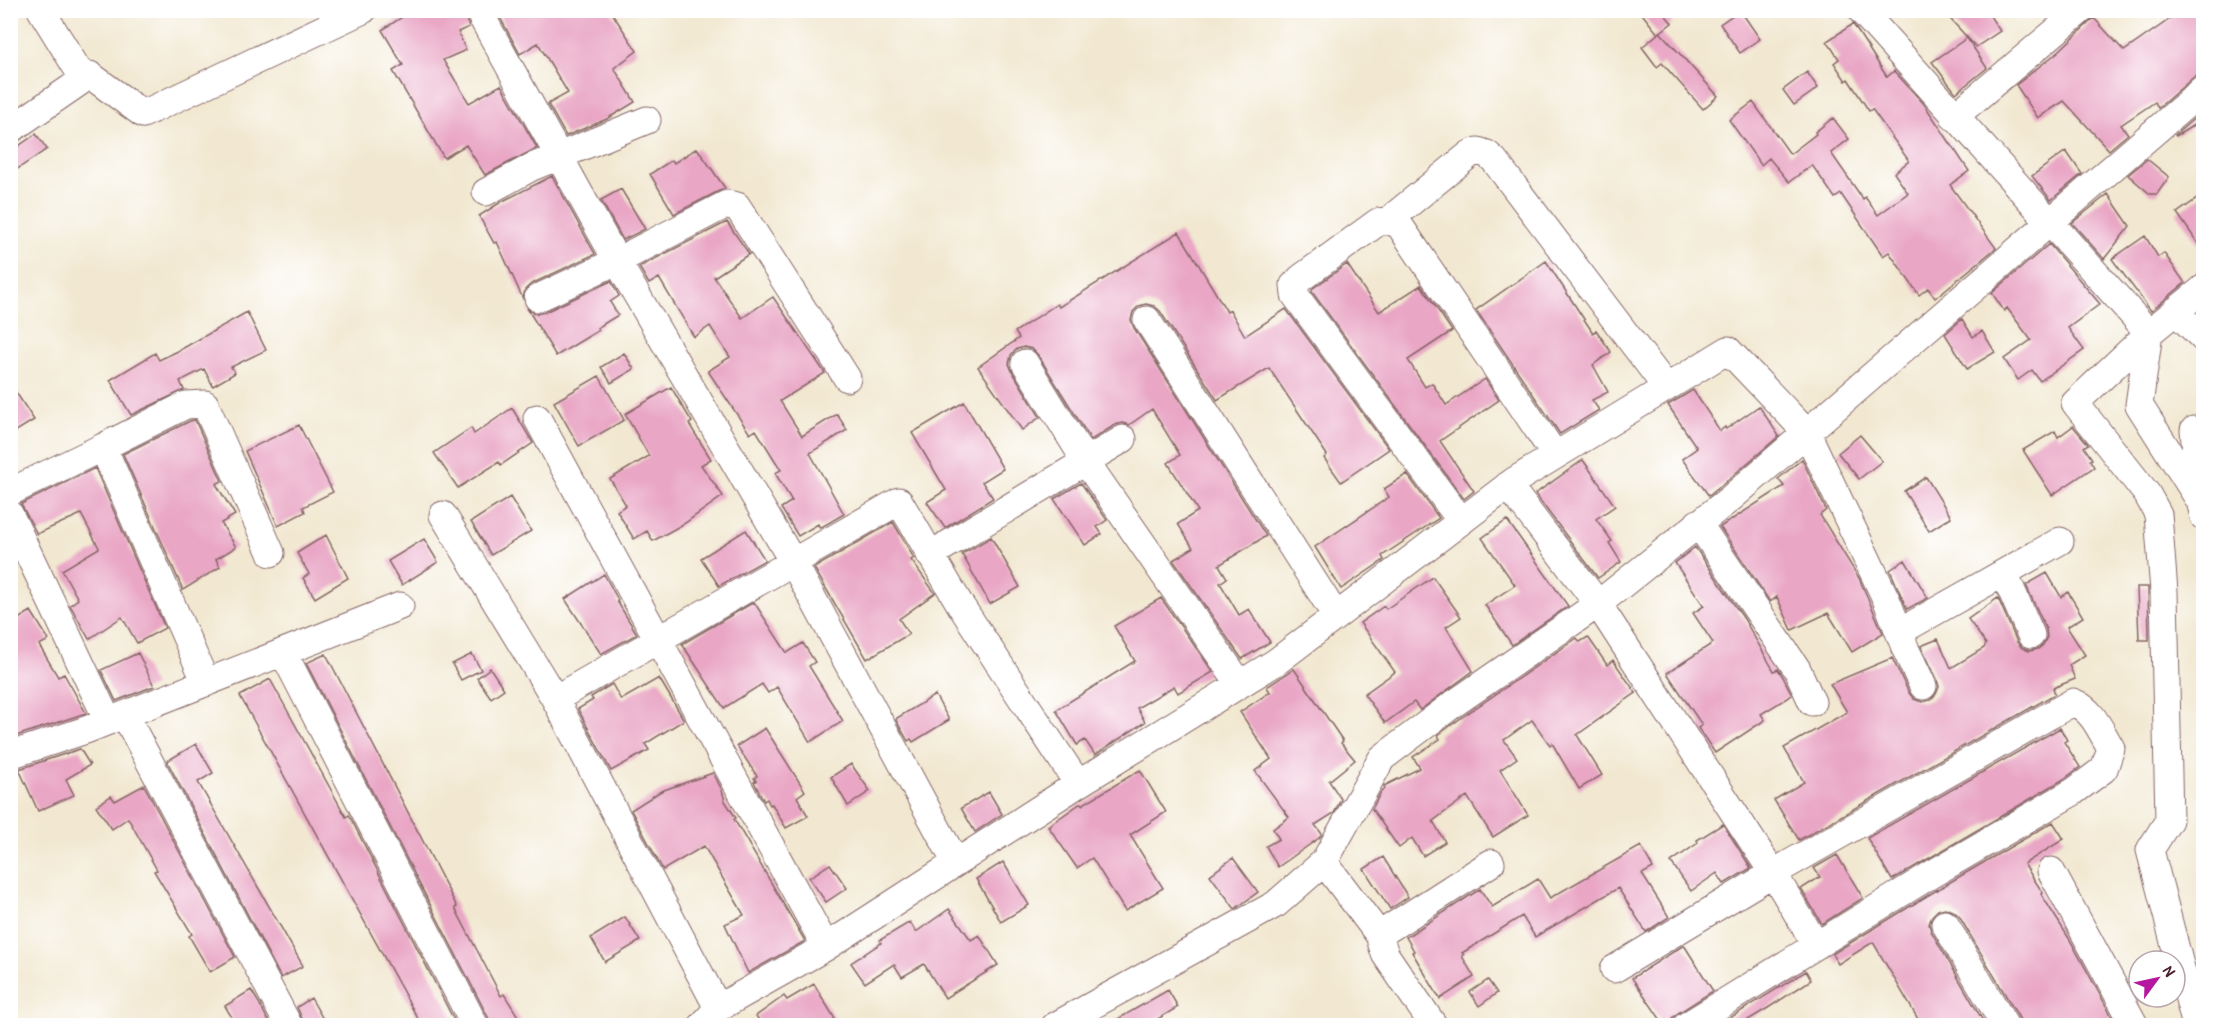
<svg xmlns="http://www.w3.org/2000/svg" width="2214" height="1036" font-family="'Patrick Hand',sans-serif">
  <rect width="100%" height="100%" fill="#fff"/>
  <filter id="ink" filterUnits="userSpaceOnUse"><feTurbulence type="fractalNoise" baseFrequency=".0167" numOctaves="2"/><feDisplacementMap in="SourceGraphic" scale="12" xChannelSelector="R" yChannelSelector="G"/><feConvolveMatrix kernelMatrix="1 2 1 2 8 2 1 2 1" color-interpolation-filters="sRGB"/></filter>
  <filter id="wash" filterUnits="userSpaceOnUse"><feTurbulence type="fractalNoise" baseFrequency=".008" numOctaves="4" result="noise"/><feDisplacementMap in="SourceGraphic" scale="24" xChannelSelector="R" yChannelSelector="G"/><feGaussianBlur stdDeviation="1.35" result="paint"/><feColorMatrix in="noise" values="0 0 0 0 0 0 0 0 0 0 0 0 0 0 0 0 0 1.4 0 .05"/><feComposite in="paint" operator="in"/></filter>
  <g filter="url(#wash)">
    <rect width="100%" height="100%" fill="#f2e8d1"/>
    <g id="blocks">
      <path fill="#e9a6c5" d="M413,10H462L469,27L458,32L466,50L443,60L469,103L501,85L537,148L485,175L466,145L444,158L393,71L403,65L382,30Z
        M496,10H610L637,51L614,68L635,102L607,119L566,136L548,104L568,93L538,43L520,54Z
        M1639,10H1661L1672,23L1658,34Z
        M1740,10L1760,39L1740,53L1720,24Z
        M1942,10H1986L2000,31L1976,47Z
        M2183,10H2193L2204,25V74L2194,77L2158,108L2155,102L2121,125L2128,134L2109,150L2064,101L2038,118L2016,85L2059,51L2094,18L2124,51Z
        M1853,24L1887,77L1894,71L1924,104L1969,171L1950,185L1996,248L1935,298L1928,288L1919,295L1889,252L1883,256L1841,194L1835,198L1812,165L1789,182L1769,158L1761,165L1729,120L1753,102L1790,154L1816,134L1815,132L1833,118L1849,139L1831,153L1863,199L1865,197L1878,215L1908,193L1894,173L1909,161L1872,109L1869,111L1848,79L1846,81L1834,63L1839,59L1827,41Z
        M1660,32L1718,96L1703,109L1662,63L1657,67L1642,47Z
        M1967,38L1987,68L1956,93L1932,62Z
        M1807,72L1818,88L1794,105L1783,90Z
        M2204,110V119L2176,136L2175,135Z
        M36,134L47,149L10,174V152Z
        M697,148L725,188L674,214L650,174L672,160L674,163Z
        M2066,151L2082,174L2051,200L2032,176Z
        M2147,159L2169,177L2157,194H2150L2128,175Z
        M552,176L595,254L531,284L525,290L523,299L497,242L494,243L479,216L501,202Z
        M621,189L645,229L623,240L601,200Z
        M2108,194L2130,226L2104,259L2072,223Z
        M2204,194V252L2177,213Z
        M727,222L749,254L714,277L742,318L773,297L825,373L780,401L802,436L837,414L847,430L810,453L844,514L820,528L818,524L798,536L781,508L792,501L775,473L781,470L756,430L750,434L708,371L730,357L710,326L694,337L659,278L649,284L639,267Z
        M1179,232L1227,312L1230,310L1245,336L1286,309L1389,449L1341,482L1324,458L1327,455L1269,368L1217,400L1160,311L1154,306L1146,304L1139,306L1133,312L1131,320L1134,328L1266,536L1219,565L1227,578L1220,583L1239,615L1249,609L1270,642L1242,659L1173,560L1193,548L1178,524L1198,511L1168,463L1180,455L1152,409L1129,425L1122,423L1115,425L1091,440L1038,355L1032,349L1024,347L1017,349L1011,355L1009,364L1012,371L1040,417L1022,430L978,367L1019,338L1015,332L1057,304L1059,307Z
        M2145,236L2158,257L2164,253L2185,283L2151,311L2112,259Z
        M2049,244L2100,304L2068,328L2084,350L2040,381L2032,370L2018,380L2004,359L2031,340L2007,308L2004,311L1992,293Z
        M1546,261L1593,333L1596,330L1611,352L1593,365L1608,392L1592,400L1599,410L1560,434L1476,310Z
        M1347,264L1379,312L1421,285L1452,331L1408,360L1425,387L1432,383L1446,405L1485,379L1499,400L1440,441L1474,491L1464,499L1312,292V289Z
        M611,281L619,296L610,302L618,315L597,328L599,330L556,356L527,308L536,314L545,312Z
        M247,312L266,350L231,367L235,373L213,386L204,369L180,381L184,390L131,415L110,380L155,353L159,360L178,351Z
        M1962,319L1973,337L1982,331L1995,352L1967,369L1945,334Z
        M624,353L634,369L611,383L601,367Z
        M599,376L624,420L579,446L554,402Z
        M10,383L34,420L10,435Z
        M671,387L692,422L689,424L711,459L701,465L723,496L685,523L653,541L647,531L634,539L617,511L626,505L610,479L649,456L625,414Z
        M1693,390L1720,431L1725,427L1726,429L1759,406L1779,436L1709,496L1682,459L1697,448L1668,405Z
        M964,402L1003,469L982,482L993,498L945,528L927,502L946,490L912,433Z
        M512,408L533,443L501,465L499,462L458,488L434,453L471,428L474,434Z
        M195,420L222,481L216,484L235,515L221,523L236,547L216,559L220,567L183,590L123,454L190,421Z
        M299,425L333,492L303,507L305,512L278,526L245,451Z
        M2073,426L2088,444L2084,447L2092,459L2090,460L2094,467L2052,495L2023,450L2055,431L2058,437Z
        M1860,435L1882,461L1859,479L1838,453Z
        M1802,459L1826,510L1820,515L1859,578L1883,633L1852,652L1828,613L1792,630L1777,597L1770,602L1720,527L1784,486L1778,479Z
        M1583,460L1615,506L1596,519L1612,541L1609,543L1621,562L1598,578L1535,494Z
        M95,468L165,628L137,643L122,617L89,639L70,605L78,599L62,570L99,548L81,514L37,534L21,504Z
        M1407,474L1439,518L1382,556L1384,560L1341,589L1315,547L1389,497L1384,489Z
        M1926,477L1951,517L1929,531L1904,491Z
        M1081,483L1107,520L1097,527L1102,534L1085,545L1054,499Z
        M510,497L531,531L491,555L471,522Z
        M1507,520L1568,606L1512,645L1485,605L1515,585L1482,538Z
        M893,522L914,558L911,560L935,593L899,619L909,634L867,659L814,568Z
        M746,530L765,560L719,586L701,558Z
        M326,535L348,578L315,598L303,578L309,574L297,553Z
        M991,537L1020,587L990,604L962,554Z
        M424,539L438,562L402,585L388,561Z
        M1695,547L1744,619L1774,671L1778,669L1783,677L1792,695L1761,714L1765,720L1715,753L1698,728L1702,725L1667,673L1713,643L1693,613L1704,606L1675,563Z
        M1905,560L1928,598L1907,609L1890,570Z
        M2047,573L2061,597L2068,592L2083,617L2067,627L2085,655L2069,665L2075,679L2053,688L2055,694L1799,840L1774,800L1804,782L1784,748L1847,712L1830,684L1892,658L1909,693L1914,699L1922,702L1930,700L1936,694L1939,687L1937,679L1921,646L1938,639L1951,668L1984,648L1986,644L1968,619L1998,598L2017,642L2022,648L2029,651L2038,649L2043,645L2047,637L2046,629L2026,585Z
        M604,574L618,600L617,601L637,634L601,654L565,599Z
        M1433,577L1461,617L1446,627L1473,671L1420,710L1414,702L1385,723L1364,694L1395,672L1360,623L1384,606L1386,609Z
        M2137,587H2148L2149,640H2139Z
        M1161,598L1213,672L1178,693L1174,686L1137,708L1145,722L1095,755L1085,740L1077,745L1056,710L1135,661L1114,626Z
        M754,602L787,653L803,643L815,662L809,666L843,721L810,742L777,687L768,693L762,684L724,708L682,644Z
        M31,611L49,640L39,645L58,677L64,674L86,713L10,738V624Z
        M1588,637L1607,665L1613,660L1636,693L1577,735L1602,775L1579,789L1552,743L1550,745L1532,720L1504,740L1517,758L1500,770L1528,815L1493,837L1467,796L1433,821L1445,842L1423,856L1412,838L1399,848L1372,809L1381,792L1385,789L1384,786L1420,768L1413,757L1440,739L1438,735L1461,718L1577,638L1580,642Z
        M138,653L154,686L116,701L101,670Z
        M326,654L457,907L455,908L501,996L504,994L524,1026H491L489,1019L306,663Z
        M472,654L481,670L461,680L452,664Z
        M490,668L504,689L491,698L477,678Z
        M1294,669L1343,741L1341,743L1355,760L1329,781L1341,799L1334,813L1315,825L1322,834L1319,838L1278,867L1266,846L1279,839L1273,829L1289,817L1255,771L1271,759L1240,712L1270,692L1267,687Z
        M659,678L684,720L645,744L649,750L611,771L578,709L593,700L591,697L612,684L621,700Z
        M270,679L346,817L349,815L457,1026H422L240,696Z
        M935,695L949,720L913,742L911,739L908,741L896,720L897,718Z
        M765,728L805,791L797,797L808,816L786,828L772,804L770,805L767,799L764,801L754,782L756,781L754,778L757,776L737,746Z
        M2060,728L2067,740L2064,742L2080,767L2064,779L1892,880L1867,838Z
        M196,744L213,773L198,782L303,966L281,978L167,761Z
        M80,749L90,765L66,779L74,795L38,811L19,769Z
        M851,764L870,791L848,806L831,777Z
        M1140,770L1166,812L1130,835L1163,888L1125,911L1092,858L1077,868L1048,826L1081,803L1082,805Z
        M713,773L722,790L725,801L736,818L734,819L805,941L748,973L725,924L744,915L704,846L663,870L631,810L661,791Z
        M144,785L235,957L210,972L189,936L192,934L154,871L157,870L128,818L112,829L96,806L111,796L115,801Z
        M989,792L1002,814L975,832L961,808Z
        M2053,822L2064,839L2024,864L2043,893L2041,894L2070,940L2117,1026H2021L2019,1018L1959,916L1953,911L1945,908L1938,910L1932,916L1929,924L1931,931L1986,1026H1922L1873,942L1838,964L1832,954L1940,888Z
        M1723,824L1751,868L1724,884L1717,873L1691,891L1671,862L1698,843L1697,840Z
        M1641,846L1653,868L1642,874L1669,917L1646,932L1618,888L1535,937L1522,916L1462,953L1464,955L1462,956L1474,977L1440,999L1412,952L1414,951L1406,937L1480,889L1492,907L1538,879L1550,898Z
        M1837,855L1863,898L1822,924L1801,889L1820,877L1814,868Z
        M1383,857L1408,897L1390,909L1364,869Z
        M1233,858L1258,892L1235,909L1210,875Z
        M1003,862L1029,905L1001,922L976,879Z
        M830,864L847,888L826,902L809,878Z
        M949,909L971,940L979,935L998,965L945,998L924,964L902,977L894,964L865,983L851,963L881,943L880,940L910,922L916,932Z
        M625,917L640,941L605,962L591,938Z
        M1684,945L1713,991L1678,1013L1672,1018L1670,1026H1665L1632,978Z
        M1806,971L1811,980L1768,1008L1738,1026H1717Z
        M1488,980L1497,993L1479,1006L1470,992Z
        M814,984L835,1019L824,1026H763L756,1016L784,996L787,1000Z
        M251,990L259,1003L271,1026H237L225,1006Z
        M1168,990L1178,1007L1146,1026H1106Z
        M311,998L327,1026H305L297,1007Z"/>
    </g>
  </g>
  <g filter="url(#ink)">
    <use href="#blocks" fill-opacity="0" stroke="#856565" stroke-width="1.5"/>
    <g fill="none" stroke-linecap="round" stroke-linejoin="round">
      <defs>
        <path id="minor" d="M41,10L83,78
          M478,10L617,261L793,562L956,863
          M1861,10L2050,222L2204,89
          M1954,117L2081,10
          M10,130L90,75L143,114L363,10
          M486,192L532,167L647,120
          M1389,220L1470,154L1478,151L1487,154L1494,160L1666,387
          M538,298L617,261L727,204L737,206L847,378
          M2175,311L2204,339
          M1147,320L1336,616
          M2149,333L2075,403L2147,494L2158,514L2164,592L2169,820L2150,850L2196,1026
          M2149,333L2139,405L2200,501L2204,517
          M1025,363L1086,462L1240,684
          M537,418L826,947
          M2194,430L2200,498
          M103,447L186,405L205,404L271,553
          M1508,485L1598,604L1773,873L1816,945
          M10,492L103,447L206,683
          M10,515L108,721
          M443,515L555,699
          M1461,521L1295,295L1294,285L1301,278L1378,222L1389,220L1400,226L1555,455
          M1698,523L1797,669L1812,702
          M930,555L1123,439
          M2004,573L2031,635
          M1899,632L2060,541
          M283,652L475,1026
          M125,715L289,1026
          M10,755L86,730L400,606
          M1324,862L1379,935L1385,954L1434,1026
          M2051,871L2135,1026
          M1945,924L2005,1026
          M1379,935L1491,863
          M1614,969L1773,873L2073,702C2093,710 2100,730 2111,748L2104,769L2073,792L1932,874L1686,1026
          M718,1008L555,699L899,501L961,606L1078,784
          M702,1026L718,1008L826,947L1078,784L1276,662L1514,481L1728,350L1807,433L1887,601L1906,650L1923,686
          M1055,1026L1276,904L1324,862L1382,758L1452,705L1598,604L1731,498L2050,222L2149,333L2204,288"/>
      </defs>
      <use href="#minor" stroke="#856565" stroke-width="29"/>
      <use href="#minor" stroke="#fff" stroke-width="27"/>
    </g>
  </g>
  <rect width="2214" height="1036" fill="none" stroke="#fff" stroke-width="36"/>
  <g transform="translate(2157 979) rotate(57)"><circle r="28" fill="#ffffff" stroke="#b7a5aa" stroke-width="1.5"/>
  <path d="M0-4.5L10 22L0 15L-10 22Z" fill="#b5179e"/>
  <text y="-9" font-size="16" font-weight="bold" text-anchor="middle" fill="#4a1f2b">N</text>
  </g>
</svg>
